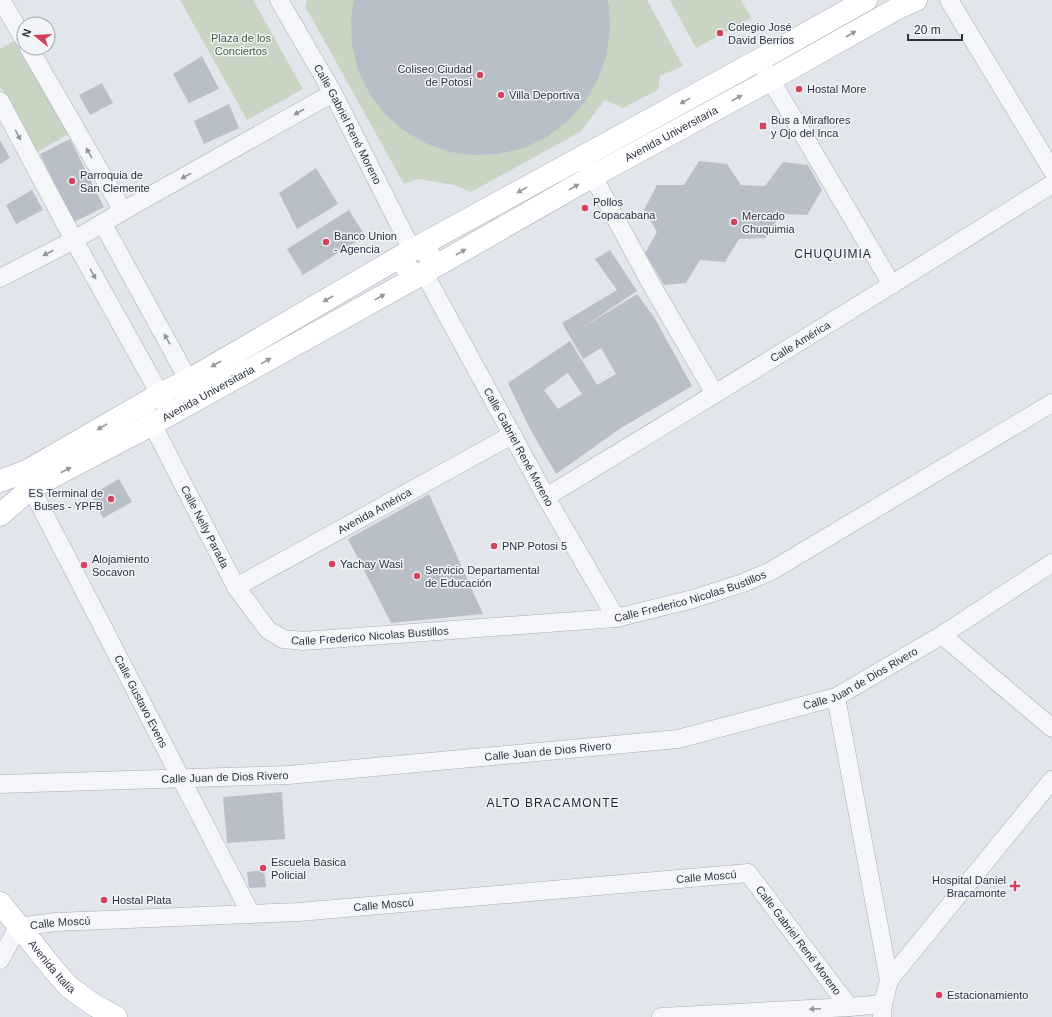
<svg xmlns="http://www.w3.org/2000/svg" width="1052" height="1017" font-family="Arial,sans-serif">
  <rect width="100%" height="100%" fill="#e2e5eb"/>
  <path fill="#c8d5c3" d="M180,0H253L303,89L247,120Z
    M307,0H647L683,66L660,76L658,90L623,108L605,100L580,132L471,192L454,185L418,179L404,184L305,6Z
    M670,0H741L751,18L696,48Z
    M17,39L70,133L36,153L0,86V49Z"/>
  <path fill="#b9bfc8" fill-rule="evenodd" d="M354,0H607L609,6L610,31L606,57L597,81L584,103L567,122L547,137L524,148L499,154L474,155L449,152L425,143L403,130L384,113L369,93L358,70L352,45L351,19Z
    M202,56L219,89L189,103L173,74Z
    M102,83L113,103L90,115L79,95Z
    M229,104L239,128L204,144L194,121Z
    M70,139L104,207L74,222L40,154Z
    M0,140L10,158L0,164Z
    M699,161L727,164L741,185L765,186L783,162L808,165L822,190L807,215L781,214L766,238L739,239L725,262L700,260L686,283L664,285L645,253L657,232L644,210L657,185H684Z
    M316,168L338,204L297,229L279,193Z
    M32,190L43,210L16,224L6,205Z
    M349,210L365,236L303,275L287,249Z
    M610,250L637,291L582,328L637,294L654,317L692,386L621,428L556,474L529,427L508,383L570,341L597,385L616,374L601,348L583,359L562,323L617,290L595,259ZM568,373L582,394L558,409L544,390Z
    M119,479L132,502L103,518L91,495Z
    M429,494L483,614L391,623L348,539Z
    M282,792L285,839L227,843L223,797Z
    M264,870L266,887L249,888L247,872Z"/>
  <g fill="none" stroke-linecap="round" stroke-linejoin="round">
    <defs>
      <g id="minor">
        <path d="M1,0L24,39"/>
        <path id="s1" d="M279,0L333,93L412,250"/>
        <path d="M949,0L1052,170"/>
        <path d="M29,48L123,211"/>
        <path d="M759,60L892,285"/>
        <path d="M0,101L74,240L166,405"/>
        <path d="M587,165L651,284L715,394"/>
        <path d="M103,224L195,392"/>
        <path id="s2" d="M424,273L546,497L616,618"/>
        <path d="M0,278L74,240L123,211L333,93"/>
        <path id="s3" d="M146,412L236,587L268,630L283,639L303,641L616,618L693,599L743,583L771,571L1052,403"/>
        <path id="s4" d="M31,488L251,914"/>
        <path id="s5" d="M546,497C716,394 884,290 1052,184"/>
        <path id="s6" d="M236,587L512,435"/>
        <path d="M942,635L1052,728"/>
        <path d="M836,697L889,980"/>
        <path id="s7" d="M0,784L288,775L678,739L836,697L942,635L1052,563"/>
        <path id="s8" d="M0,960L18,927L56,922L299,912L748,873L849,1007"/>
        <path d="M883,1004L889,980L1052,780"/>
        <path d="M661,1017L849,1007L883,1004L882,1017"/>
      </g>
      <g id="major">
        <path d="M414,249L759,60L866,0"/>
        <path id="s9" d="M427,271L593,176L770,80L898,8L916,0"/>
        <path d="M0,481L27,471L160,394L189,380L410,251"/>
        <path id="s10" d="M0,515L31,488L151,425L424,273C447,258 411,235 405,259C403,269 412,274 420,275"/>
        <path id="s11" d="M0,903L54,970L69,987L94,1005L116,1017"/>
      </g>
    </defs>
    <use href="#minor" stroke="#a7acb5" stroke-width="19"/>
    <use href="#major" stroke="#a1aab7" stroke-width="23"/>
    <use href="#minor" stroke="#f5f6f9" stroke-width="18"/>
    <use href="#major" stroke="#fff" stroke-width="22"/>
  </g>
  <defs><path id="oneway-solid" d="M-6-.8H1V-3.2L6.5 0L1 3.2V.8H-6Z"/></defs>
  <g fill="#9499a1">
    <use href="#oneway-solid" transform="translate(851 34) rotate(-30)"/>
    <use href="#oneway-solid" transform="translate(737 98) rotate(-28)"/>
    <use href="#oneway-solid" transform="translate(685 101) rotate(151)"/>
    <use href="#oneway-solid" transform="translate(574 187) rotate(-30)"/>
    <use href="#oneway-solid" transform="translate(522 190) rotate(151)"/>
    <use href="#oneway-solid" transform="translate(461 252) rotate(-30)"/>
    <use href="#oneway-solid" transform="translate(380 297) rotate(-29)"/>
    <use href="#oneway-solid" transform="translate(328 299) rotate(150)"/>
    <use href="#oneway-solid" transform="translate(266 361) rotate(-29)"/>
    <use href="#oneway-solid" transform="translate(216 364) rotate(150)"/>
    <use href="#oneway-solid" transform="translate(102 427) rotate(150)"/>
    <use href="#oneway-solid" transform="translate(66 470) rotate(-28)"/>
  </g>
  <g fill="#8f949e">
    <use href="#oneway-solid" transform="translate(299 112) rotate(151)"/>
    <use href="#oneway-solid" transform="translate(18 135) rotate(62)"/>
    <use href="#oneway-solid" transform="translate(89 153) rotate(-120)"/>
    <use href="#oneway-solid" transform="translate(186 176) rotate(151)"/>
    <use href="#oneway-solid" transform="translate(48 253) rotate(153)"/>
    <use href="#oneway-solid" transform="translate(93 274) rotate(61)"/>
    <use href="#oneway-solid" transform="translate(167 339) rotate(-119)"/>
    <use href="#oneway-solid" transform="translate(815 1009) rotate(177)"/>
  </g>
  <g fill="#d2445d" stroke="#f2f4f8" stroke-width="1.5">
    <circle cx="720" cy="33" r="4"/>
    <circle cx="480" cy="75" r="4"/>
    <circle cx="799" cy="89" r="4"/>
    <circle cx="501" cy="95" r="4"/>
    <rect x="759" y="122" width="8" height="8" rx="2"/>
    <circle cx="72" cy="181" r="4"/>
    <circle cx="585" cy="208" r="4"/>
    <circle cx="734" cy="222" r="4"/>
    <circle cx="326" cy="242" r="4"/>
    <circle cx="111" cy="499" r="4"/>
    <circle cx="494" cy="546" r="4"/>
    <circle cx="332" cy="564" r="4"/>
    <circle cx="84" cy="565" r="4"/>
    <circle cx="417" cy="576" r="4"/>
    <circle cx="263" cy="868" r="4"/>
    <path d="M1013 880h4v4h4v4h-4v4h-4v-4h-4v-4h4z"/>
    <circle cx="104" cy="900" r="4"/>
    <circle cx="939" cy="995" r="4"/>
  </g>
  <g text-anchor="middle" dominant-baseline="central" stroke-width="3" stroke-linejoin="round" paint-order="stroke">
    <g font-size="11" fill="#293343" stroke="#f2f4f8" text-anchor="start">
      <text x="728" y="27">Colegio José<tspan x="728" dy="13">David Berrios</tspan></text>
      <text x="472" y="69" text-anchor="end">Coliseo Ciudad<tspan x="472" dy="13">de Potosí</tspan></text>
      <text x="807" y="89">Hostal More</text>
      <text x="509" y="95">Villa Deportiva</text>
      <text x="771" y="120">Bus a Miraflores<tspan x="771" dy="13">y Ojo del Inca</tspan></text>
      <text x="80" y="175">Parroquia de<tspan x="80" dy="13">San Clemente</tspan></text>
      <text x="593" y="202">Pollos<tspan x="593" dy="13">Copacabana</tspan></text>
      <text x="742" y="216">Mercado<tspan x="742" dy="13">Chuquimia</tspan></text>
      <text x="334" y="236">Banco Union<tspan x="334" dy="13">- Agencia</tspan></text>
      <text x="103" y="493" text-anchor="end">ES Terminal de<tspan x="103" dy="13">Buses - YPFB</tspan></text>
      <text x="502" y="546">PNP Potosi 5</text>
      <text x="92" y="559">Alojamiento<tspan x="92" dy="13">Socavon</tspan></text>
      <text x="340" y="564">Yachay Wasi</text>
      <text x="425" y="570">Servicio Departamental<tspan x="425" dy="13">de Educación</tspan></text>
      <text x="271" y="862">Escuela Basica<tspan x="271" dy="13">Policial</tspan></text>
      <text x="1006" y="880" text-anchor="end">Hospital Daniel<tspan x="1006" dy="13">Bracamonte</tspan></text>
      <text x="112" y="900">Hostal Plata</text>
      <text x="947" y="995">Estacionamiento</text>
    </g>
    <g font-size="11" fill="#3f5f36" stroke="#f2f4f8">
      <text x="241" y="38">Plaza de los<tspan x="241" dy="13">Conciertos</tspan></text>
    </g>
    <g font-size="11" fill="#293343" stroke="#f2f4f8">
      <text stroke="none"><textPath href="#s1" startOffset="142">Calle Gabriel René Moreno</textPath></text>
      <text stroke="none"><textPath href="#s9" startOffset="280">Avenida Universitaria</textPath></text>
      <text stroke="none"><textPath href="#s5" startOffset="298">Calle América</textPath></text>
      <text stroke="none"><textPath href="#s10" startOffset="242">Avenida Universitaria</textPath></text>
      <text stroke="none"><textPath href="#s2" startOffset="198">Calle Gabriel René Moreno</textPath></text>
      <text stroke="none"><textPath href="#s6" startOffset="158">Avenida América</textPath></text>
      <text stroke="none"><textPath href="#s3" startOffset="129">Calle Nelly Parada</textPath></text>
      <text stroke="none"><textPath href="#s3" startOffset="679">Calle Frederico Nicolas Bustillos</textPath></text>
      <text stroke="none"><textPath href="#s3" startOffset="355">Calle Frederico Nicolas Bustillos</textPath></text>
      <text stroke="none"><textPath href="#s7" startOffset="873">Calle Juan de Dios Rivero</textPath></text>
      <text stroke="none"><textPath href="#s4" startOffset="240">Calle Gustavo Evens</textPath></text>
      <text stroke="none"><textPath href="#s7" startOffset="549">Calle Juan de Dios Rivero</textPath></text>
      <text stroke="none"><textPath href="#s7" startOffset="225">Calle Juan de Dios Rivero</textPath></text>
      <text stroke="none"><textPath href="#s8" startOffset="728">Calle Moscú</textPath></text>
      <text stroke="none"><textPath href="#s8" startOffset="404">Calle Moscú</textPath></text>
      <text stroke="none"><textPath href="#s8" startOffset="80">Calle Moscú</textPath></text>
      <text stroke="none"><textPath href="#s8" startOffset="854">Calle Gabriel René Moreno</textPath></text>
      <text stroke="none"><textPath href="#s11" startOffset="82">Avenida Italia</textPath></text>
    </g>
    <g font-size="12" letter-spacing="1" fill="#1b2434" stroke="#f2f4f8">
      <text x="833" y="254">CHUQUIMIA</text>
      <text x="553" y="803">ALTO BRACAMONTE</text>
    </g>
  </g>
  <g transform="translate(36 36) rotate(288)"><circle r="19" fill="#f2f4f8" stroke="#a2a7b0"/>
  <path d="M0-3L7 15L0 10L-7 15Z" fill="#d2445d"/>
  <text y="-6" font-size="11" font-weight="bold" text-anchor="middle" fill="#293343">N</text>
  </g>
  <path d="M908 34v6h54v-6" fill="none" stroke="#293343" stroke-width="2"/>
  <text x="914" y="34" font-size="12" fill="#293343" stroke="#f2f4f8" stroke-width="3" paint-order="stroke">20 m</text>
</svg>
